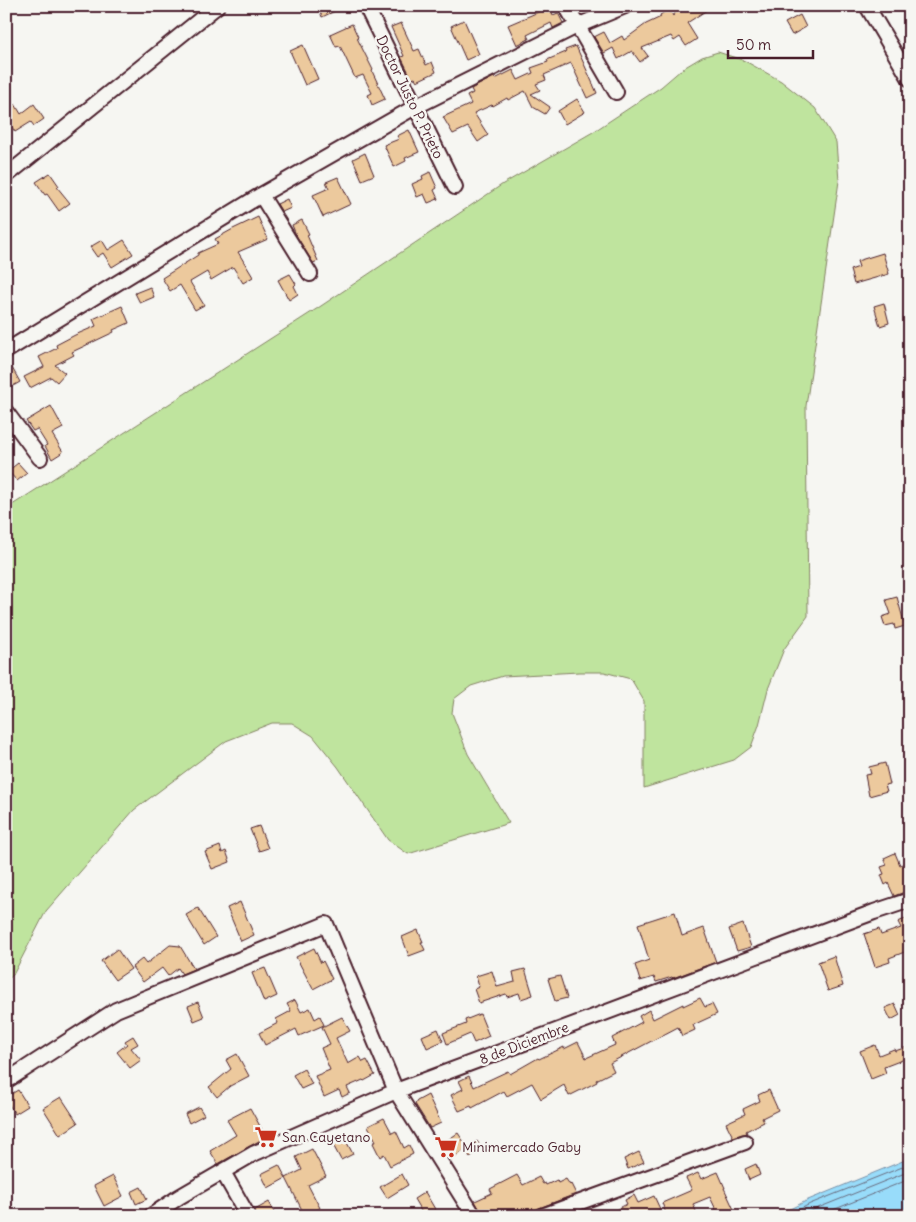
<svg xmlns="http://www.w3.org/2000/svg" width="916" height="1222" font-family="Delius,sans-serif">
  <rect width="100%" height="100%" fill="#f6f6f2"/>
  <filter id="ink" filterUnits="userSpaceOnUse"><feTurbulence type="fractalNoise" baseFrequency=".02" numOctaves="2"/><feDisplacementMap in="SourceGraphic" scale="10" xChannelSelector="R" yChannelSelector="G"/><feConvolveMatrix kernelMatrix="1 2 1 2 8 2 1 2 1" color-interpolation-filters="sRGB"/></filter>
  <g filter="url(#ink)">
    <path fill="#bfe49e" stroke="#848264" d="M718,52L745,61L781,81L815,108L836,142L839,181L806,406L808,616L784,649L768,689L759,725L751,747L734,760L644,788V701L631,679L604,672H579L503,676L471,686L454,699L452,713L468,754L509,823L408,854L388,840L338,767L313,736L292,723H272L226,741L134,810L46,911L13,975L6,981V509L318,308L503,184L593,132L661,87L682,69L702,57Z"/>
    <path fill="#98dcfa" stroke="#7990a7" d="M910,1158V1216H776L808,1200Z"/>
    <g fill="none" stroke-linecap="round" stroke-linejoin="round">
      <path stroke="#696b7e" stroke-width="1" d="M787,1216L810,1204L910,1164
        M801,1216L813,1210L910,1171
        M818,1216L910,1179"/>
    </g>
    <path fill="#ecc99d" stroke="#4a1f2b" d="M318,6H346L322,17Z
      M680,6H713L687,23L697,39L686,46L680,37L674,41L671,36L642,48L648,56L640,62L632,51L618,59L613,48L604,53L594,37L604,32L610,43L622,36L624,40L646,24L661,17L660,15L669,9L673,16Z
      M550,7L553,15L558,13L563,23L553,28L551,23L527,35L529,39L517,45L508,25Z
      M800,15L806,27L792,35L785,23Z
      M464,20L479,54L466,60L451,26Z
      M401,23L414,51L419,49L426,65L432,62L436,72L417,81L415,78L412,79L401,57L404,56L391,27Z
      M352,24L358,37L357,38L373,70L372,71L385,99L372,105L368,95L372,93L363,75L355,78L340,46L336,47L330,34Z
      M303,45L318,79L305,85L290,51Z
      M576,46L597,93L587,98L571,63L544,75L546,80L536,84L540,90L531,94L550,107L545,114L533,107L525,91L508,100L507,98L493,106L492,105L474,113L488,135L478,142L468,127L453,134L443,117L471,104L467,96L473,93L471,89L494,77L495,79L513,70L518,80L533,73L531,68L548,62L547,60L566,52L565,50Z
      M577,99L585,112L565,124L558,111Z
      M15,104L21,114L34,104L44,119L34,126L31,122L15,132L6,118V109Z
      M409,130L419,152L405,158L406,161L394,167L384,145L399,139L397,136Z
      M365,153L374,175L362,180L353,159Z
      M430,172L437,188L434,190L438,199L428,203L424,194L417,197L412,184L423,179L422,176Z
      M50,173L59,186L57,187L70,203L59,211L47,194L45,195L36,182Z
      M338,177L351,204L323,217L313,195L329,188L326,182Z
      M287,199L291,208L282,212L277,204Z
      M258,217L268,239L238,252L253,277L243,283L233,267L211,280L207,272L190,282L204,305L195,310L180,285L170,291L162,278L198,255V253L218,244L215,239L233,229Z
      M302,220L309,234L307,235L318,261L313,263L296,235L292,225Z
      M102,240L108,250L124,240L133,254L112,267L103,253L97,257L90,247Z
      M883,253L889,274L854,284L850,270L859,267L857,261Z
      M290,274L296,284L294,286L298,294L289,300L278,280Z
      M150,287L154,297L140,303L135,293Z
      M884,303L889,323L880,326L874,306Z
      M122,306L129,323L113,330L114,332L72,352L74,355L55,365L65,373L57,382L51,377L30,388L24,377L44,367L39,357L57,348L56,345L75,335L96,326L93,319Z
      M7,359L20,382L6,390V360Z
      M51,406L63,428L52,434L63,452L52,459L45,446L47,445L37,429L33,431L26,421Z
      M18,463L27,473L17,481L8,471Z
      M897,597L905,626L895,629L894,624L885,626L882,617L891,614L886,600Z
      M885,763L890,784L885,785L887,791L869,796L865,775L871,774L869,767Z
      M259,826L268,848L259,851L250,829Z
      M220,846L222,853L226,851L230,862L212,869L205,852Z
      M895,853L900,865L910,861V890L894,896L888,883L885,885L881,875L884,874L881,867L887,865L884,858Z
      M240,902L254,935L241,941L227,908Z
      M198,908L216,937L204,945L186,915Z
      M675,912L682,936L704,928L716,962L673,978L672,977L656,982L654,977L640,981L635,965L649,960L638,924Z
      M910,917V950L889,958L890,962L875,967L864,934L879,929L881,935L901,928L898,922Z
      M743,924L751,947L737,951L729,929Z
      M418,930L423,942H421L425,950L409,956L402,937Z
      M170,945L180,946L194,969L182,974L178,968L168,976L162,968L143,982L132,967L142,959L146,964Z
      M314,948L321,963L323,961L332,979L313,989L296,957Z
      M117,949L131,969L115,980L101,961Z
      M834,956L843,986L828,991L818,962Z
      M265,968L277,996L264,1002L252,973Z
      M525,969L533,995L521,999L519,993L507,997L506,994L479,1003L474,989L479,987L476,976L492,971L497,987L515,982L513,972Z
      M560,976L567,998L555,1001L548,979Z
      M700,998L705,1007L712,1004L717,1014L693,1025L695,1030L682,1036L678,1027L610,1063L614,1071L596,1080L597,1082L569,1096L564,1085L541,1099L532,1083L507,1096L504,1091L472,1108L471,1106L459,1111L451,1095L463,1089L459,1081L469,1076L474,1087L508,1071L510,1074L538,1058L539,1059L564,1047V1049L578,1042L586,1058L615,1045L612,1038L642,1022L639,1016L649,1010L653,1019L683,1004V1006Z
      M295,1000L301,1012L310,1008L315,1019L320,1016L324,1025L299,1036L296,1029L265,1045L259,1033L278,1023L276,1019L291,1011L287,1004Z
      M198,1002L204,1017L194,1021L188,1006Z
      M895,1004L900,1015L891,1020L885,1008Z
      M480,1014L489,1036L474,1043L470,1034L447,1044L443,1033L466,1024L465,1020Z
      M342,1017L350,1031L336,1038L348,1064L360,1057L363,1062L367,1060L375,1075L364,1081L363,1080L347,1087L350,1093L342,1097L339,1090L324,1097L315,1076L330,1070L321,1048L330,1044L322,1027Z
      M438,1029L443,1041L427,1048L422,1036Z
      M133,1036L138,1044L131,1048L141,1060L130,1068L117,1052L127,1044L125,1041Z
      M875,1045L879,1055L894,1049L895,1051L910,1046V1057L884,1067L886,1073L871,1079L860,1051Z
      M237,1054L249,1076L230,1086L217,1097L209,1087L231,1069L226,1060Z
      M304,1069L312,1084L301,1089L293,1075Z
      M18,1090L28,1106L15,1114L6,1100V1097Z
      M769,1090L778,1110L762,1118L764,1122L746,1131L747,1133L733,1137L726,1123L745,1114L743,1109L760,1101L758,1095Z
      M428,1095L441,1123L430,1128L415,1104L417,1101Z
      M61,1097L78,1123L60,1135L43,1108Z
      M199,1107L204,1115L189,1123L185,1114Z
      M250,1108L266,1137L218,1164L210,1151L236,1135L227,1120Z
      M384,1118L392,1133L396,1131L404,1148L409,1145L413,1154L390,1166L384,1154L380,1157L373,1143L376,1141L368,1126Z
      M458,1133L468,1148L477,1141L482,1149L470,1157L465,1150L450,1160L440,1145Z
      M345,1139L353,1154L341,1160L333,1145Z
      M312,1149L326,1176L308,1185L320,1208L305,1216L286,1178L302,1170L296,1157Z
      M639,1152L644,1162L628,1169L624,1159Z
      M756,1164L760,1175L749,1180L745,1169Z
      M279,1165L286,1178L268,1188L261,1174Z
      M718,1172L725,1188H724L737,1216H719L710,1197L693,1204L698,1216H667L662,1203L692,1190L686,1178L698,1173L701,1179Z
      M402,1174L408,1185L387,1198L380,1187Z
      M517,1175L523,1185L539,1177L543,1184L545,1183L546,1185L557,1180L558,1183L566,1179L570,1185L571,1184L576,1194L539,1208L526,1216H501L499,1211L489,1216H483L475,1201L492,1193L490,1189Z
      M113,1176L123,1196L104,1206L94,1186Z
      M141,1187L147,1199L136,1204L131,1192Z
      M425,1192L439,1216H424L414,1199Z
      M634,1195L638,1203L654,1196L660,1209L647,1216H604L627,1204L625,1200Z
      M269,1202L277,1216H257L255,1210Z"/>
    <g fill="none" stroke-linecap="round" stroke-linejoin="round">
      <defs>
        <path id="street" d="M366,6L455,187
          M566,6L616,92
          M867,6L910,79
          M6,176L217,6
          M261,195L310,274
          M6,351L261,195L415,107L577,26L625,6
          M6,412L40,458
          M6,1081L116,1010L326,924L396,1091L474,1216
          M223,1172L248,1216
          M151,1216L179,1197L253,1154L396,1091L874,912L910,900
          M542,1216L745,1142"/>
      </defs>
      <use href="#street" stroke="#4a1f2b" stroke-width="18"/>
      <use href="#street" stroke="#f6f6f2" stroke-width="14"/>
    </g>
  </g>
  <defs>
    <symbol id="supermarket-bare" viewBox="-9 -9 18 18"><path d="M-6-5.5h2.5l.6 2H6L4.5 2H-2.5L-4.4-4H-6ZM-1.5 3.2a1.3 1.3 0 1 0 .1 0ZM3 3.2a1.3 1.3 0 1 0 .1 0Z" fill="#c8321e" stroke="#f6f6f2" stroke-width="2.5" paint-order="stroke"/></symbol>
  </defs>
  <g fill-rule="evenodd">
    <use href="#supermarket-bare" x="250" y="1121" width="32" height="32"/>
    <use href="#supermarket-bare" x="430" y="1131" width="32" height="32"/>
  </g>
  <g text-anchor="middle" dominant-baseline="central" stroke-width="5" stroke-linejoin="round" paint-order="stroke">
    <g font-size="14" fill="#4a1f2b" stroke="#f6f6f2">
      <text transform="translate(410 97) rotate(64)">Doctor Justo P. Prieto</text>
      <text transform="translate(524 1043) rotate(-21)">8 de Diciembre</text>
    </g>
    <g font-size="14" fill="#4a1f2b" stroke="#f6f6f2" text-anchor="start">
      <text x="282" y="1137">San Cayetano</text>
      <text x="462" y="1147">Minimercado Gaby</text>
    </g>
  </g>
  <rect width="916" height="1222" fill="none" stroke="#f6f6f2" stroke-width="25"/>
  <rect x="12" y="12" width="891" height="1197" fill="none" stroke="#4a1f2b" stroke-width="2" filter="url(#ink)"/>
  <path d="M728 50v8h85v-8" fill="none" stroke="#4a1f2b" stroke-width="2.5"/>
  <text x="736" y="50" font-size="15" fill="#4a1f2b" stroke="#f6f6f2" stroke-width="4" paint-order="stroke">50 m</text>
</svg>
